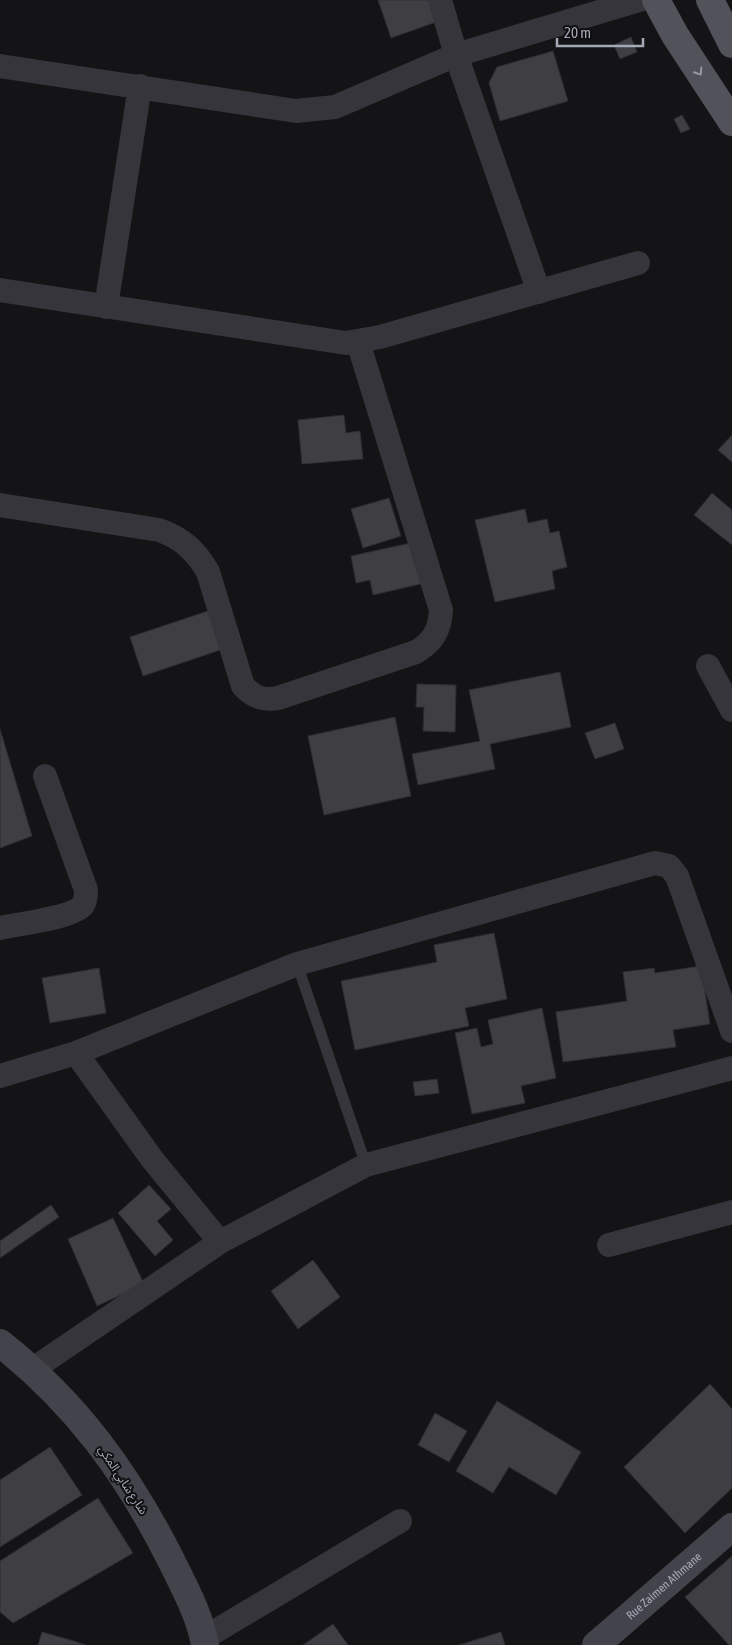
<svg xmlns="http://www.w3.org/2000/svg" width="732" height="1645" font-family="'Asap Condensed','Noto Sans Arabic',sans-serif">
  <rect width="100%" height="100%" fill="#141416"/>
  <path fill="#3e3e43" stroke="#2e2e32" d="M378,0H432L439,21L391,38Z
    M631,37L637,52L620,59L614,45Z
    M553,51L568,101L500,121L489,83L497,67Z
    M682,115L690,129L681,133L674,119Z
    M344,415L346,433L360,431L363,459L302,464L298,420Z
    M732,435V462L718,450Z
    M712,493L732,510V545L694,515Z
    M389,498L401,536L363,548L351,509Z
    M525,509L528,523L547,519L550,533L559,531L567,567L552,571L555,589L495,602L475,520Z
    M420,541L429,582L373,595L370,580L356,583L351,556Z
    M211,610L223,649L143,676L130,637Z
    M560,672L571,727L490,744L495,769L418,785L412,754L480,741L469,690Z
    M417,684L456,685L455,732L423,731L424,707H416Z
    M395,717L411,796L324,815L308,736Z
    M615,723L624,749L595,759L585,733Z
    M0,729L32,836L0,848Z
    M494,933L507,999L465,1008L469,1026L355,1050L341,981L437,962L434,945Z
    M701,966L710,1024L673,1030L676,1047L563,1062L556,1012L627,1001L623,972L654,968L655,973Z
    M99,968L106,1013L50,1023L42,978Z
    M542,1008L556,1078L521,1086L525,1103L472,1114L455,1033L477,1028L481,1047L493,1044L488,1020Z
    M437,1079L439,1093L415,1096L413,1082Z
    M149,1185L171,1209L157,1221L173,1240L155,1256L118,1213Z
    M51,1205L59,1217L0,1258V1241Z
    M113,1218L144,1284L97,1306L68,1239Z
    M313,1260L340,1297L298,1329L271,1291Z
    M710,1384L732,1409V1488L685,1533L624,1467Z
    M497,1401L581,1452L556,1495L509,1467L493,1493L456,1471Z
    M435,1413L467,1431L449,1462L418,1445Z
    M50,1447L82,1495L0,1547V1480Z
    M98,1498L133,1553L13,1623L0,1612V1561Z
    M732,1556V1645H729L685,1597Z
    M333,1624L348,1645H303Z
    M42,1632L77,1642L86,1645H38Z
    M501,1632L505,1645H459Z"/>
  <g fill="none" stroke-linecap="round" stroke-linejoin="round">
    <path stroke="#35353b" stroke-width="11" d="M297,964L366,1165"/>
    <path stroke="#35353b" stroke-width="24" d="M440,0L456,55L539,292
      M0,66L296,111L335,107L456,55L639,0
      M0,290L346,343L380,337L638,263
      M106,307L140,86
      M0,505L159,530C182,538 196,551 208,572L243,686C253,697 263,701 278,698L416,652C433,642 440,630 441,610L358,342
      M708,666L732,710
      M0,928C17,924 73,918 83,905C86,900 86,895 86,890L45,776
      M76,1053L152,1159L220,1242
      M0,1076L76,1053L297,964L655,863L669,866L677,876L732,1031
      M609,1245L732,1212
      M33,1369L220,1242L366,1165L732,1068
      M204,1638L400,1521"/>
    <g stroke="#43444b" stroke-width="28">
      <path d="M0,1343C77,1404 127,1473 171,1560C184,1587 200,1615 205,1645"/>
      <path id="s1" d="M596,1645L732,1527"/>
    </g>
    <path stroke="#51525a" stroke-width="28" d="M656,0L675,35L732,122
      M710,0L732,44"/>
  </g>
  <defs><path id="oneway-chevron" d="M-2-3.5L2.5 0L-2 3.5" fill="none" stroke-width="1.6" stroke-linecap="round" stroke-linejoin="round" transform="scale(1.25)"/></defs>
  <use stroke="#9498a4" href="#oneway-chevron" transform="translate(699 72) rotate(57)"/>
  <g text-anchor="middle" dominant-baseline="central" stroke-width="4" stroke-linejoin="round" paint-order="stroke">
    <g font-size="12" fill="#a5a9b7" stroke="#0f0f11">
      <text transform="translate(123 1480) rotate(57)">شارع شابي المكي</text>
      <text stroke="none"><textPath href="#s1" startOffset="90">Rue Zaimen Athmane</textPath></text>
    </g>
  </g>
  <path d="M557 38v8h86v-8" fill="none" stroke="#a5a9b7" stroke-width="2.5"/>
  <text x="564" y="38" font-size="15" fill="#a5a9b7" stroke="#0f0f11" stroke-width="4" paint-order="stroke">20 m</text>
</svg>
